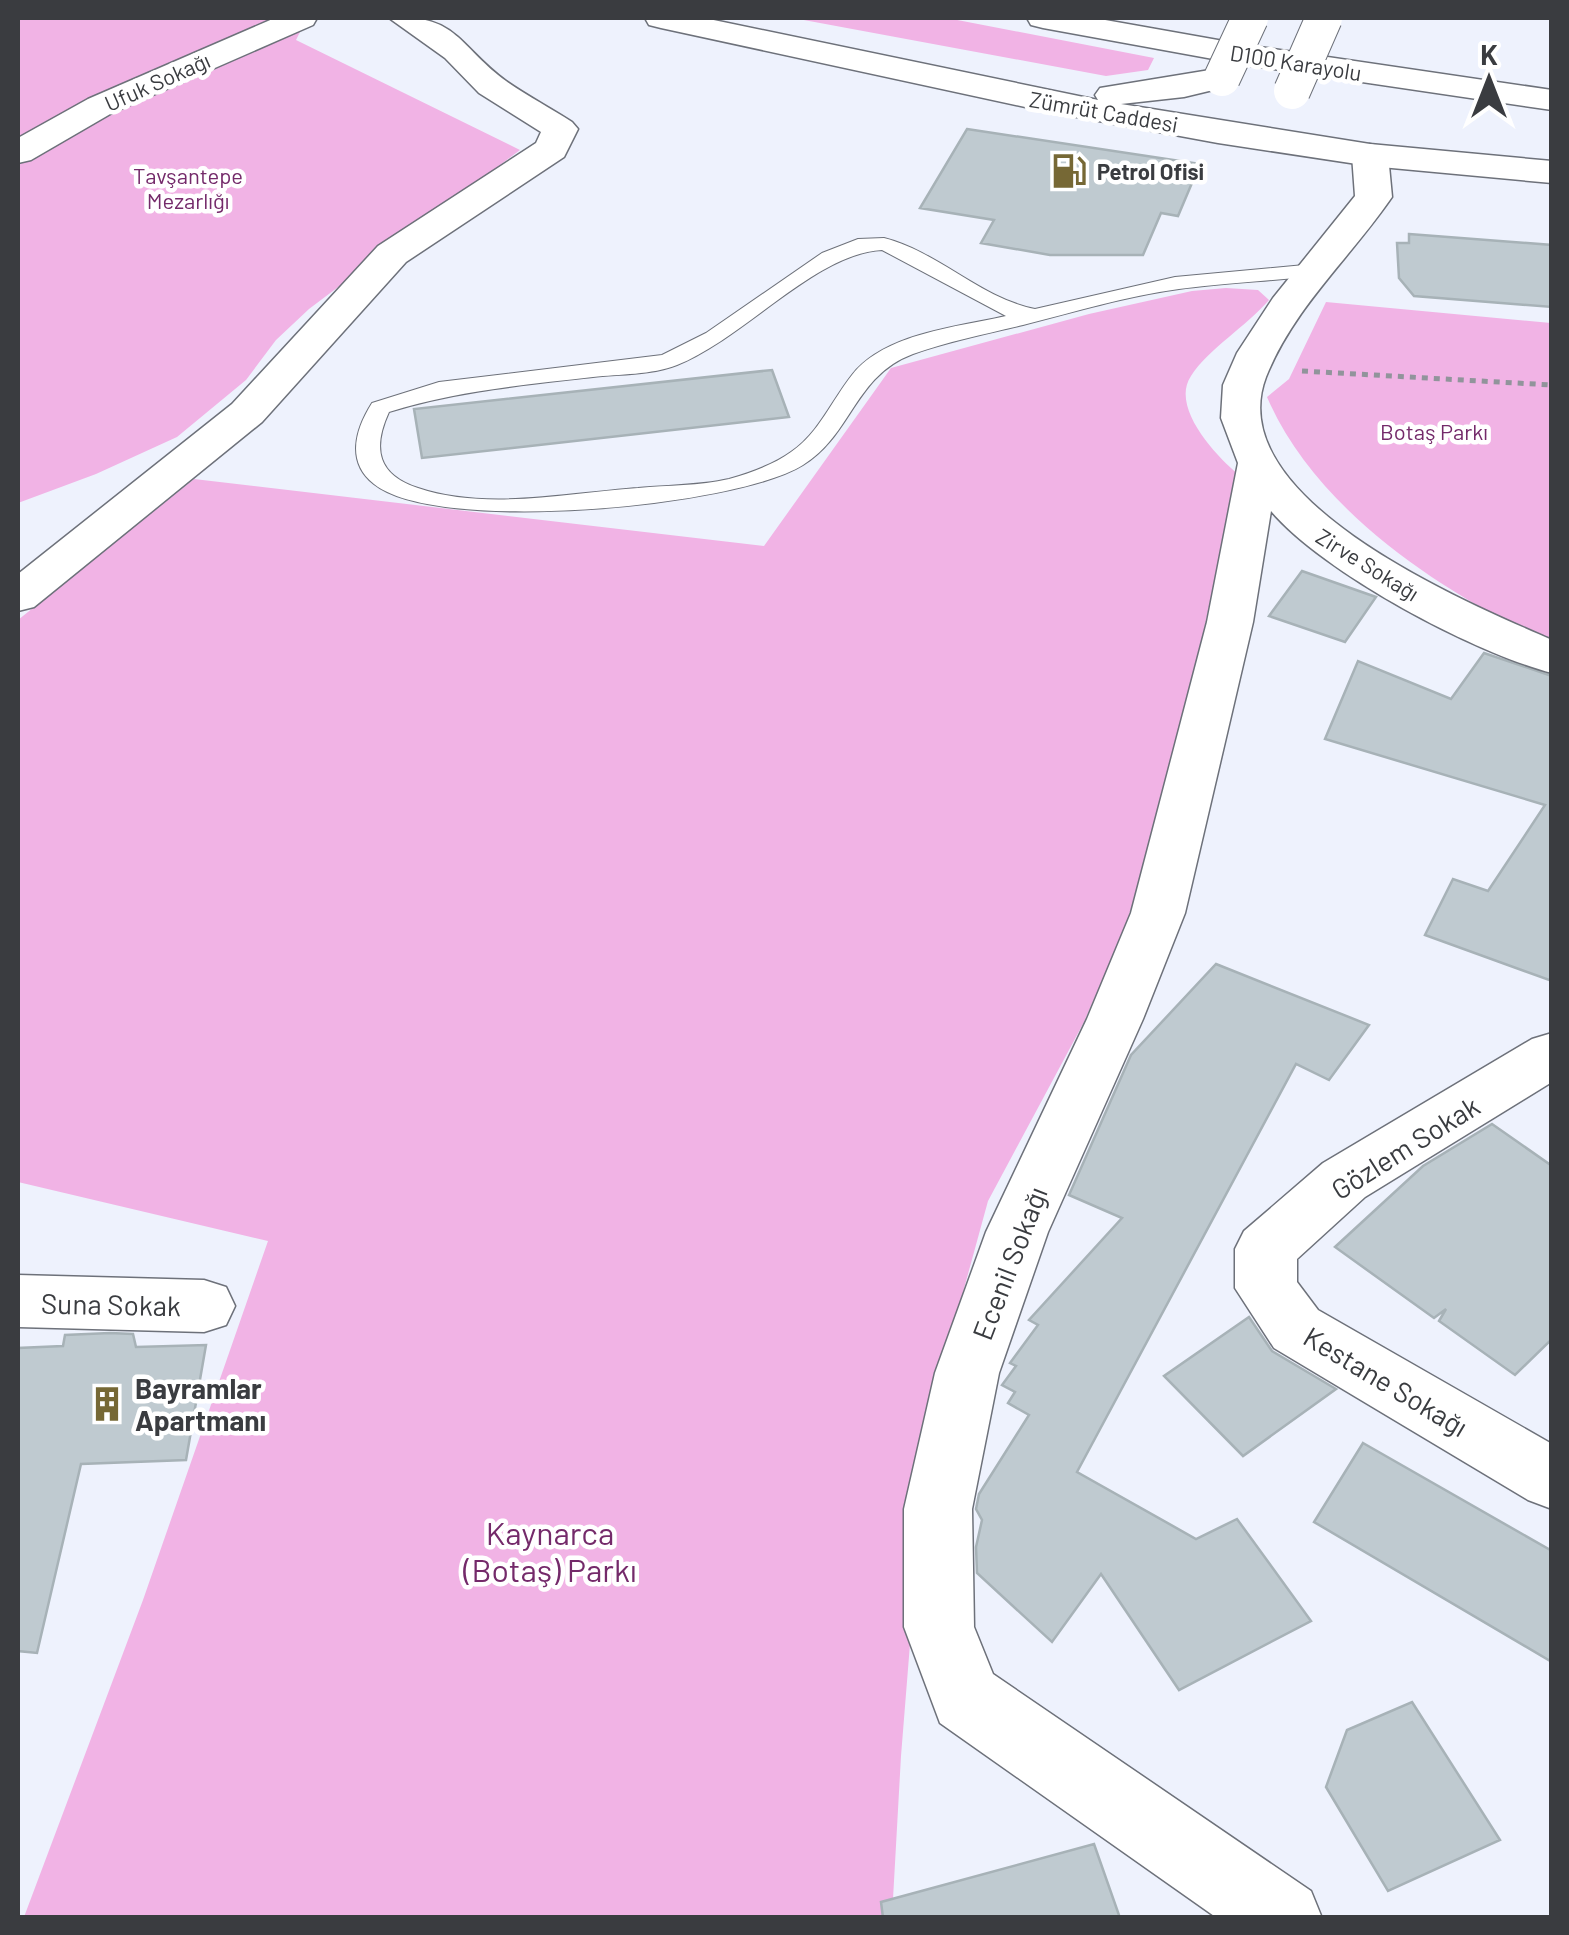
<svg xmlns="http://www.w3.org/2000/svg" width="1569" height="1935" font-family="Barlow,sans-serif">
  <rect width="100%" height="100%" fill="#eef2fd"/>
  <path fill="#f1b3e5" d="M18,18H307L296,40L520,150L309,309L276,340L246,380L177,437L96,474L18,503Z
    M793,18H947L1154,58L1148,70L1106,76Z
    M1226,288L1258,290L1269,300C1247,326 1208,349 1191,376C1170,407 1216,456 1238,474L1170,785L1125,928L1084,1022L988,1201L928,1420L901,1756L892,1917H24L143,1600L268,1241L18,1182V620L194,479L764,546L891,368L1089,314L1192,291Z
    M1326,302L1551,323V644C1442,592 1317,512 1267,397L1289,379Z"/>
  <path fill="#bfcad0" stroke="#a7b2b7" stroke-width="2.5" d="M967,129L1200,164L1178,216L1161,213L1143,255H1050L981,243L994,220L920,208Z
    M1409,234L1552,245V307L1414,296L1399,278L1397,243H1409Z
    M772,370L789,417L422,458L414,409Z
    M1302,571L1376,597L1345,642L1269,616Z
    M1484,653L1552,676V981L1425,935L1453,879L1488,891L1545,805L1325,739L1358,661L1451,699Z
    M1216,964L1369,1025L1329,1080L1296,1064L1077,1472L1196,1539L1237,1519L1311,1621L1179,1690L1101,1574L1052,1642L977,1573L976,1547L982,1520L976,1509L979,1494L1029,1415L1008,1403L1015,1392L1002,1385L1016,1366L1010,1363L1038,1325L1029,1320L1122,1218L1069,1195L1131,1055Z
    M1492,1124L1552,1166V1339L1515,1375L1439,1321L1446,1309L1434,1318L1335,1247L1423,1166Z
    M1249,1317L1272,1351L1336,1389L1243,1456L1164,1376Z
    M110,1333L133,1334L136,1347L206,1345L186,1460L81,1464L37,1653L18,1651V1348L63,1346L65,1335Z
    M1363,1443L1552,1551V1662L1314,1522Z
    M1412,1702L1500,1840L1388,1891L1326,1787L1347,1730Z
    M1094,1844L1120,1918H883L881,1902Z"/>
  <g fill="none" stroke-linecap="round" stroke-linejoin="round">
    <defs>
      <path id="service" d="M884,238C939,252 980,298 1035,309L1175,277L1315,264L1326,270L1315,276C1270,281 1224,283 1179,289C1127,296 1074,312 1023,325C986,334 949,341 913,354C854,376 852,435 803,465C736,507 437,535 374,484C346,462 355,430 372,403L439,382L662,355L706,333L822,253L858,239ZM882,250L1006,316C958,327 885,333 852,375C832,400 819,433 791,452C773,465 750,473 729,479C699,486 668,485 638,488C568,493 486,511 418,488C378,475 372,449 389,412C456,391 524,385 593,377C619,374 652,375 677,365C743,339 816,253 882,250Z"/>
      <path id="minor" d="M275,18H317L313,25L112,113L31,160L18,163V138L88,99Z
        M389,18C457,13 459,47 506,81C527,96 551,108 572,122L578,129L564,157L406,262L262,422L34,607L18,611V574L232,404L378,246L536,143L541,132L479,93L445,58Z
        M1370,144L1383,147L1388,155L1392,197C1351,257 1294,307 1266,377C1219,500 1470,604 1552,640V673C1472,652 1324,573 1271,511L1253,622L1185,913L1143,1019L1048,1232L999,1373L972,1509L974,1627L993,1674L1311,1891L1322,1918H1217L940,1723L904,1627V1509L935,1373L986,1232L1087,1019L1131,913L1207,622L1238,463L1221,418L1223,385L1237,353L1273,298L1355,196L1352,155L1357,147Z
        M1552,1033V1082L1365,1197L1297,1259V1282L1318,1310L1552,1444V1509L1528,1500L1274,1348L1235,1288V1249L1244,1231L1323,1163L1532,1039Z
        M18,1275L204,1280L226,1287L235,1306L226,1325L204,1332L18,1327Z"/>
      <path id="primary" d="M645,18H704L1098,100L1095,95L1100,88L1222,68L1234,71L1239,78L1234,85L1184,97L1121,104L1370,144L1552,161V183L1370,166L1218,143L1039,110L661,28L649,25Z"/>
      <path id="trunk" d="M1027,18H1094L1246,45L1552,90V110L1246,65L1043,28L1031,25Z"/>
    </defs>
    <use href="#service" stroke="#6d717a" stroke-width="2"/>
    <use href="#minor" stroke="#6d717a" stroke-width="3"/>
    <use href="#primary" stroke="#6d717a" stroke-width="3"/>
    <use href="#trunk" stroke="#6d717a" stroke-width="3"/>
    <path stroke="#91949b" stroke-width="5" stroke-dasharray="6 6" stroke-linecap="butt" d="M1302,371L1552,385"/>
    <use href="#service" fill="#fff" fill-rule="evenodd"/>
    <use href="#minor" fill="#fff" fill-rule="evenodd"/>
    <use href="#primary" fill="#fff" fill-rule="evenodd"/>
    <use href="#trunk" fill="#fff" fill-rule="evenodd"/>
    <defs>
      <path id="primary-bridge" d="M1222,78L1250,18
        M1292,91L1324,18"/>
    </defs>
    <use href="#primary-bridge" stroke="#6d717a" stroke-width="38" stroke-linecap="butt"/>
    <use href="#primary-bridge" stroke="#fff" stroke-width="36"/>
  </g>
  <defs>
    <symbol id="fuel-bare" viewBox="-9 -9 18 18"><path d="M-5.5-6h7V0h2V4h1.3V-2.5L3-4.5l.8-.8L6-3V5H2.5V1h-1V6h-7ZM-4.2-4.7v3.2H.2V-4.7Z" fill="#766835" stroke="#fff" stroke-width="2.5" paint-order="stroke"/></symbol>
    <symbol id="building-bare" viewBox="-9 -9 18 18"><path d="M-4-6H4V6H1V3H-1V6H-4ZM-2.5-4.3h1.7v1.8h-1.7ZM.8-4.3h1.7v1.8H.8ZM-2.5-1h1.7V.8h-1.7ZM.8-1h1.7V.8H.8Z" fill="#766835" stroke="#fff" stroke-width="2.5" paint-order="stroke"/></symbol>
  </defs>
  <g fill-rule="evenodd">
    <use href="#fuel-bare" x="1044" y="146" width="50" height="50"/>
    <use href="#building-bare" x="82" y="1379" width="50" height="50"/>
  </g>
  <g text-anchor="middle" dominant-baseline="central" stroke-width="9" stroke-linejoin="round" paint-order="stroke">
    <g font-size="22" fill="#3a3c40" stroke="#fff">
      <text transform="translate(1296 62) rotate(9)">D100 Karayolu</text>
      <text transform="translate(157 81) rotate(-24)">Ufuk Sokağı</text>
      <text transform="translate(1104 111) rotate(10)">Zümrüt Caddesi</text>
      <text transform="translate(1368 564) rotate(32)">Zirve Sokağı</text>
    </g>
    <g font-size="22" font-weight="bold" fill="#3a3c40" stroke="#fff" text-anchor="start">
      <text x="1097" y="171">Petrol Ofisi</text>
    </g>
    <g font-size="22" fill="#742a6a" stroke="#fff">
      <text x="188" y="175">Tavşantepe<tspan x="188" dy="25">Mezarlığı</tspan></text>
      <text x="1434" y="431">Botaş Parkı</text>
    </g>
    <g font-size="28" fill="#3a3c40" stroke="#fff">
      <text transform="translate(1405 1147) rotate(-32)">Gözlem Sokak</text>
      <text transform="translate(1009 1263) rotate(-69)">Ecenil Sokağı</text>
      <text transform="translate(111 1304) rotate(1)">Suna Sokak</text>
      <text transform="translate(1386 1381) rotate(31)">Kestane Sokağı</text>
    </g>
    <g font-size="28" font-weight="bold" fill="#3a3c40" stroke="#fff" text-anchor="start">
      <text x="135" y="1388">Bayramlar<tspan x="135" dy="32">Apartmanı</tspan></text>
    </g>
    <g font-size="32" fill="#742a6a" stroke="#fff">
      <text x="550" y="1532">Kaynarca<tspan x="550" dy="37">(Botaş) Parkı</tspan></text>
    </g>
  </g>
  <rect width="1569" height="1935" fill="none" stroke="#3a3c40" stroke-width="40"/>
  <g transform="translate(1489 80)" stroke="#ffffff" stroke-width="8" paint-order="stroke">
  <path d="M0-8L18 38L0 25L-18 38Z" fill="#3a3c40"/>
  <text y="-15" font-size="28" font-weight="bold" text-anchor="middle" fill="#3a3c40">K</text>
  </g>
</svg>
